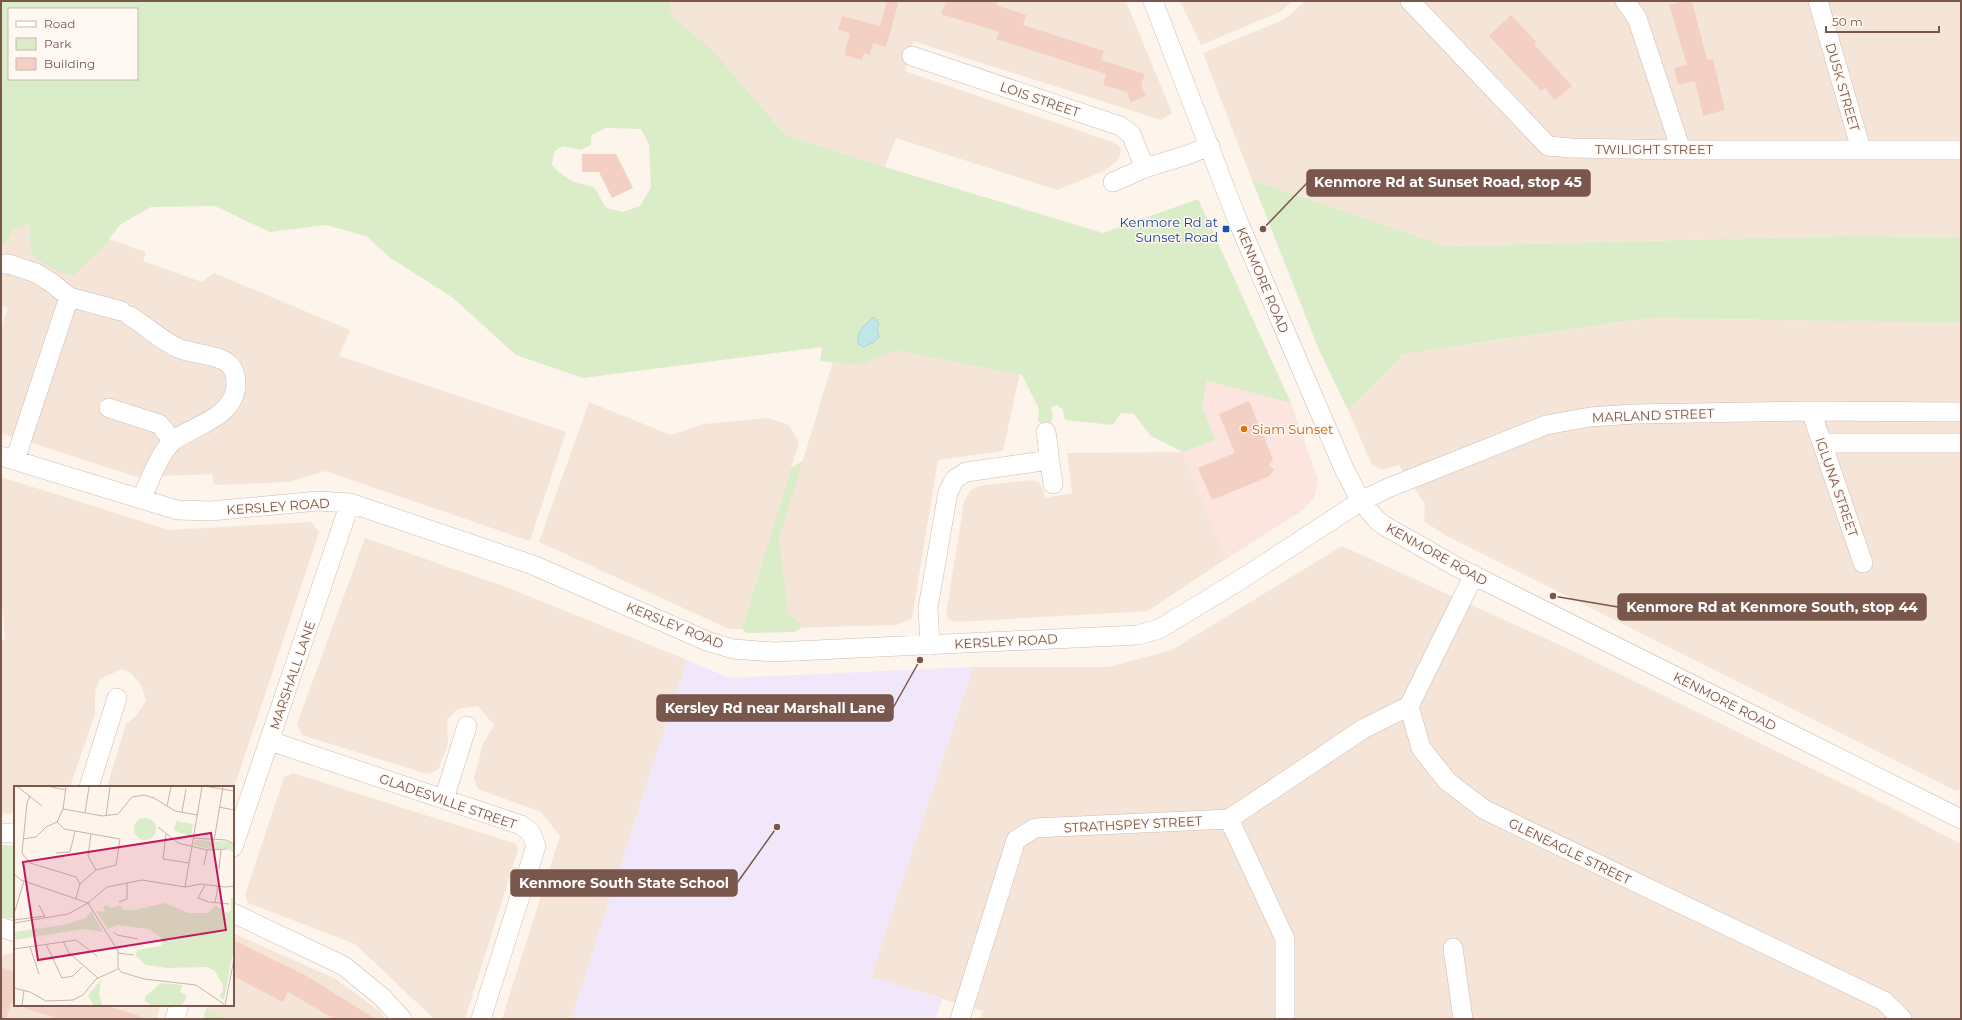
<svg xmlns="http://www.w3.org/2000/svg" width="1962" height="1020" font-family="Montserrat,sans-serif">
  <rect width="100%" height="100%" fill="#fdf4eb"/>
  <path fill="#f5e5d9" d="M302,1H1126L1172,113L1161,120L913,41L905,71L1115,143L1121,149L1119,159L1104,171L1057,190L896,138L885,167L784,135Z
    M1180,1H1293L1280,12L1201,45Z
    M1305,1H1961V237L1844,236L1447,246L1252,180L1203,53L1285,19Z
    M1,201L146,252L143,261L202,282L214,273L350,330L339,356L566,432L530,541L325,471L289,482L214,485L212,474L137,477L1,433V327L8,308L1,306Z
    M1648,318L1961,323V790L1956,791L1445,535L1424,521L1425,504L1399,465L1382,470L1371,463L1348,410L1403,354Z
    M841,335L1022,363L1003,451L938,460L912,618L897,625L784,628L779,539Z
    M589,402L671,435L704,424L768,418L789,425L799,442L742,629H729L539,542Z
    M1183,452L1226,559L1148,611L957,622L949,620L946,614L964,502L970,491L979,486L1032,480L1038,482L1043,489L1045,498L1072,493L1067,453Z
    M1,477L169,530L311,522L319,532L233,791V787H107L126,724L137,715L146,700L141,685L132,674L122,669L100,679L95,691V714L70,787H15V813L1,814V643L5,638L3,614L1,613Z
    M365,538L506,587L687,660L571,1019H502L560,836L541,812L478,789L474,778L483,744L494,725L478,706L458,709L447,720L448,744L438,770L427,774L302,735L297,724Z
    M1342,546L1573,651L1892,808L1961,844V1019H980L983,1011L871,977L973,667H1109L1172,650Z
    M293,773L516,844L518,850L465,1019H434L355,944L248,903L245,895L284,777Z
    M235,934L334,978L378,1010L386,1019H230L206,1009L207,1005H233V937Z
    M14,952L15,1005H160L157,1019H1V956Z"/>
  <path fill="#fde5df" d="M1207,381L1291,403L1318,480L1314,498L1303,510L1226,559L1183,452L1215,440L1202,405Z"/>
  <path fill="#f1e7fa" d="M687,660L730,678L973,667L871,977L942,999L936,1019H571Z"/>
  <path fill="#dbecc9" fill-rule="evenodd" d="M1,1H669L672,16L713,51L785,135L885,167L1103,233L1198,199L1291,403L1207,381L1202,405L1215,440L1183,452L1151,436L1134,414L1121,413L1113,425L1065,420L1063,410L1057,405L1051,408L1053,415L1051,423L1044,425L1038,421L1039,409L1022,375L895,350L862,365L820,361L822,347L583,378L516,355L452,297L389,257L366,236L326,225L270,232L215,206L151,207L121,224L98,253L81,267L75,276C61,273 33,263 30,246C29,239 30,231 30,224L14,229L6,243L1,244ZM9,9H137V79H9ZM606,128L641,129L649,144L651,187L640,206L623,212L606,208C602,202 599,194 595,189C590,184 583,185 577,183C569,180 558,172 552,165L554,152L562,146L580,150L591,145V135Z
    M1252,180L1447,246L1844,236L1961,237V323L1647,318L1403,354L1348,410L1319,350Z
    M803,461L779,539L788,613L802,625L799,630L794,632L747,633L742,629L791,468Z
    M1,845L15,846V919L1,917Z
    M206,1009L230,1019H203Z"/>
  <path fill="#bfe7e8" stroke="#a5d8d9" d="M874,317L877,320L879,326L877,328L879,337L874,342L863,347L858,344C856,331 865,325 874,317Z"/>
  <path fill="#f3d0c3" d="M887,1H899L886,47L873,43L870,55L864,53L862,60L844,55L850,33L838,30L842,16L880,26Z
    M946,1H997L996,5L1026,15L1023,25L1104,51L1101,60L1145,74L1141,85L1146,96L1131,102L1127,92L1103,85L1106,74L996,39L999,32L941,14Z
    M1683,1H1692L1707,60L1713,59L1725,110L1703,116L1695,81L1678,85L1674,68L1687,65L1669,5Z
    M1511,15L1536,42L1534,44L1572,86L1555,100L1545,88L1541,91L1489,36Z
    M582,154H616L633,188L612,198L599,172H582Z
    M1249,401L1273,459L1269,466L1274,469L1270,476L1212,500L1198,468L1235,453L1219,414Z
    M233,940L305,975L376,1019H334L288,992L283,1002L233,976Z
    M1,967L15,972V1005L11,1003L6,1019H1Z
    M25,1005H105L140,1016V1019H60L24,1008Z"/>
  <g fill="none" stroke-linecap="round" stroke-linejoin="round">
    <defs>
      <path id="minor" d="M1153,1L1237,219L1345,471L1361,501L1376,519L1383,525L1457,567L1961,819
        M1410,1L1548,146L1571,148L1681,150H1961
        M1625,1L1637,18L1681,150
        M1818,1L1861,149
        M912,56L1120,126L1131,134L1145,168
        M1113,182L1145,168L1187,155L1210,146
        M1,264H9L36,273L52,283L69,297L121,311
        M130,316C146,326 162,341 178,348C194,355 217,353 230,365C235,370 236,378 236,385C234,418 194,425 173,441C160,452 148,483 142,499
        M109,408L159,424L173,441
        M1811,411L1863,563
        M1046,432L1053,484
        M1822,443H1961
        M1,456L177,510L211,511L318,501L350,503L533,565L707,641L733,649L774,652L1138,635L1159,629L1240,580L1361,501L1388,488L1546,425L1590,417L1635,414L1811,411L1961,412
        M15,460L69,297
        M1474,575L1409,706L1421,748L1447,781L1485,810L1884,1001L1902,1019
        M930,645L928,608L948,492L955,479L966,472L1050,460
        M270,741L521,825L531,833L536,846L481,1019
        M89,787L117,698
        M444,799L467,726
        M1229,819L1285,939V1019
        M1,833H15
        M233,847L350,503
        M233,913L344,966L383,998L402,1019
        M1,927L15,932
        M1453,948L1463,1019
        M175,1019L179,1005
        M960,1019L1016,840L1035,828L1229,819L1363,729L1409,706"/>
    </defs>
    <use href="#minor" stroke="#d0bab0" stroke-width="20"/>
    <use href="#minor" stroke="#fff" stroke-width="19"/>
  </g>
  <rect fill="#1a4fb4" stroke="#fff8f2" stroke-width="1.5" x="1222" y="225" width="8" height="8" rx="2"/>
  <circle fill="#e8710a" stroke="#fff8f2" stroke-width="1.5" cx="1244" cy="429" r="4"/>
  <g text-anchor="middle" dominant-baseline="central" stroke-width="3" stroke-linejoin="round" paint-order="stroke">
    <g font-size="13" fill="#79574d" stroke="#fff8f2">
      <text transform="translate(1843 87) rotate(74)">DUSK STREET</text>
      <text transform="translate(1040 99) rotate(19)">LOIS STREET</text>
      <text x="1654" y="149">TWILIGHT STREET</text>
      <text transform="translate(1263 280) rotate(67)">KENMORE ROAD</text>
      <text transform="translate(1653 415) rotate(-2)">MARLAND STREET</text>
      <text transform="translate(1837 487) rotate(71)">IGLUNA STREET</text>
      <text transform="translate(278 506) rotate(-4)">KERSLEY ROAD</text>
      <text transform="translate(1437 554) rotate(29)">KENMORE ROAD</text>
      <text transform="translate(675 625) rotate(22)">KERSLEY ROAD</text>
      <text transform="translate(1006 641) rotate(-3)">KERSLEY ROAD</text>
      <text transform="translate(292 675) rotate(-71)">MARSHALL LANE</text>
      <text transform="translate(1725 701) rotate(27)">KENMORE ROAD</text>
      <text transform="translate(448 801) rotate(19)">GLADESVILLE STREET</text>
      <text transform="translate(1133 824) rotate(-3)">STRATHSPEY STREET</text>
      <text transform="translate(1570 851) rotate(26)">GLENEAGLE STREET</text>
    </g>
    <g font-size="13" fill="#164399" stroke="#fff8f2" text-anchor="end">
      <text x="1218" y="222">Kenmore Rd at<tspan x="1218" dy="15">Sunset Road</tspan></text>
    </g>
    <g font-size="13" fill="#c56008" stroke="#fff8f2" text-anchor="start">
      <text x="1252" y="429">Siam Sunset</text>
    </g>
  </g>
  <g transform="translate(14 786)">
    <rect width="220" height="220" fill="#fdf4eb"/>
    <path d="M120 43a11 11 0 1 1 22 0a11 11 0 1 1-22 0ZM162,35L179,38L177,51L160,44ZM181,54L215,56L220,59V67L212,62L198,64L180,59ZM217,112H220V161L210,214L205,210L209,205V200L201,185L193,181L154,182L132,179L122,170L123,164L146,160L149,157L148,153L135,143L103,139L94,143L82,125L91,126L89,121L92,119L97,122L106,119L109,124H121L151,117L174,127H194L201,119L206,123L210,121V125L213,127L217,124ZM77,125L89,146L70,143L0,154V146L49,139L72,132ZM87,194L85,208L88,219H79L74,209ZM147,197L168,199L166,206L173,210L168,219H137L131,215V211Z" fill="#dbecc9"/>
    <path fill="none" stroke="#c8b5ac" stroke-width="1" d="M4,1L28,20M37,1L52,4M196,1L220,5M16,10L13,17L8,67L16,77L62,91L66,98L62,112M153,20L157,1M205,21L220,24M49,23L89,30L104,28L118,11L130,9L140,12L161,25L183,29M168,26L172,3M71,27L75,1M92,30L96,1M43,36L50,43L106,53L102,79L82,84L66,98M43,36L49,23L52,1M144,41L164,57L193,64L213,63M77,48L74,70L82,84M152,48L149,73L175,77M179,52L212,54L220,58M9,53L22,51L32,41L43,36M200,55L209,1M42,67L56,66L61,45M190,79L193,64M205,83L207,63M0,88L7,94L74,117L104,165V181L107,186L130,193L182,199L210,218M191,99L184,112L195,116M171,101L188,1M105,116L113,113V97M196,116L215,118M201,117L204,100M25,119L31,131M0,128L10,95M0,134L31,130M0,137L54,128L74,117L93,101L128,94L171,101L187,98L211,101L220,100M100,146L103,149L124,153M49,155L55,167L84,192M32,158L48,192L59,190L68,181M16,161L25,188M0,163L62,154L83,170M104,167L120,169M0,202L16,206L32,215L59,214L69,209L82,193L104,183M8,219L10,205M211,219L220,173"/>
    <path fill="#c2185b" fill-opacity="0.15" stroke="#c2185b" stroke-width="2" d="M197,47L212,144L24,174L9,76Z"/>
    <rect width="220" height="220" fill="none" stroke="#79574d" stroke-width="2"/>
  </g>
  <path fill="none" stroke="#79574d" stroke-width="1.5" d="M1263 229L1307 183M1553 596L1618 607M920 660L893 708M777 827L737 883"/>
  <g fill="#79574d" stroke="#fff8f2" stroke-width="1.5">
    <circle cx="1263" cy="229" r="4"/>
    <circle cx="1553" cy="596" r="4"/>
    <circle cx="920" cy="660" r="4"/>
    <circle cx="777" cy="827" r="4"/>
  </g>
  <g fill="#79574d" stroke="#79574d" stroke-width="1.5">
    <rect x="1307" y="170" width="283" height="26" rx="4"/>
    <rect x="1618" y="594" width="308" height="26" rx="4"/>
    <rect x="657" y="695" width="236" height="26" rx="4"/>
    <rect x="511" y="870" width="226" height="26" rx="4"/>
  </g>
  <g font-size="14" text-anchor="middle" font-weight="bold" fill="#fff">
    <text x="1448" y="187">Kenmore Rd at Sunset Road, stop 45</text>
    <text x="1772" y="612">Kenmore Rd at Kenmore South, stop 44</text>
    <text x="775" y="713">Kersley Rd near Marshall Lane</text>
    <text x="624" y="888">Kenmore South State School</text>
  </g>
  <rect width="1962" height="1020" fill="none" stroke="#79574d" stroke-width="4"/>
  <rect x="8" y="8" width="130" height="72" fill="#fff8f2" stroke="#c9b8b0"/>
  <rect x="16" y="21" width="20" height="6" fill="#ffffff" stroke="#c9b8b0"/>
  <text x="44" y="28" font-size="12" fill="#79574d">Road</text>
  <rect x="16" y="38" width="20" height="12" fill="#dbecc9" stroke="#c9b8b0"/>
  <text x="44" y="48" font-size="12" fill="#79574d">Park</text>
  <rect x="16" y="58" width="20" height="12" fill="#f3d0c3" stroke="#c9b8b0"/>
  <text x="44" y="68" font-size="12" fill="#79574d">Building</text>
  <path d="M1826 26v6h113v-6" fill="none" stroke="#79574d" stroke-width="2"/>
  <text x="1832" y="26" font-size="12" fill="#79574d" stroke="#fff8f2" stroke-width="3" paint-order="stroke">50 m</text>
</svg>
